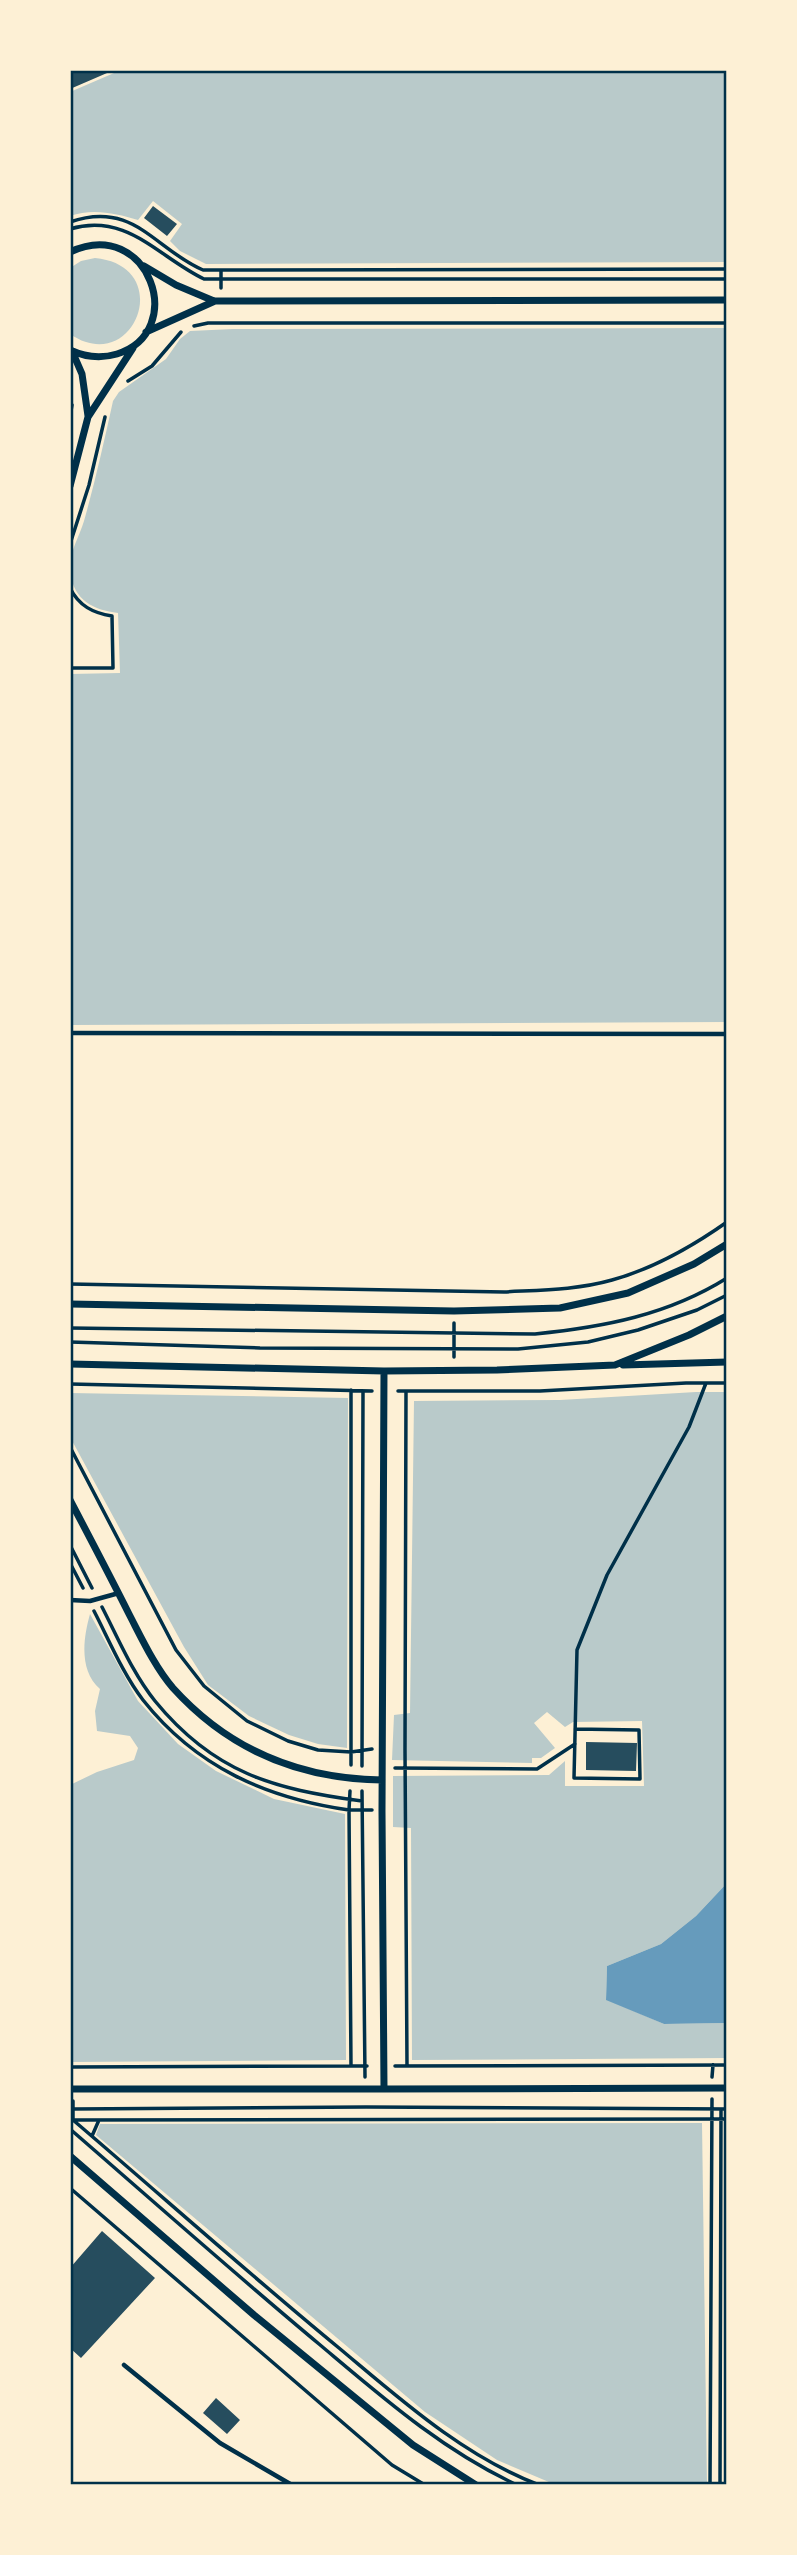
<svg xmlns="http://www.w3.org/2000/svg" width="797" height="2555" font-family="'Alegreya Sans',sans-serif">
  <rect width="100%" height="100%" fill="#fdf0d5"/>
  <path fill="#b9caca" d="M121,70H727V262L206,264L180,251L170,241L182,224L153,201L138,220C116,213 92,208 70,216V92Z
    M95,258C177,266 134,378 70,334V268L81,261Z
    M727,328V1022L70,1025V674L120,673L118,613C94,610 74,601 70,572C68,554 79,538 84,521C95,482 104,442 113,401L119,392L166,359L180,339L190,331L233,329Z
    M696,1392H727V1883L696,1916L661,1944L607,1966L606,1999L664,2024L727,2023V2058L412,2060L411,1828L393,1827V1776L549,1775L565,1761V1786H644L642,1721L573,1722L565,1727L547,1712L534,1723L555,1748L541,1758H532V1763L392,1760L394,1715L410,1713L414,1401L560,1400Z
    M70,1393L348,1398L347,1748L318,1744L289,1735L249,1716L208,1685L184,1647L70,1437Z
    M90,1614L138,1701L178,1744L216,1771L274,1799L345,1814L346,2060L70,2062V1785L97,1772L134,1760L138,1748L130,1736L97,1731L95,1711L100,1689C79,1671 83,1639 90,1614Z
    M702,2123L707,2485H556L497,2460L425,2412L96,2135L100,2124Z"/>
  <path fill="#669bbc" d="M727,1883V2023L664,2024L606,2000L607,1966L661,1944L696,1916Z"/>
  <path fill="#264d5e" d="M70,70H114L70,89Z
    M153,206L177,224L167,236L144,218Z
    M586,1742L637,1743L636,1771L586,1770Z
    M102,2231L155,2278L81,2358L70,2348V2268Z
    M216,2398L240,2420L227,2434L203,2413Z"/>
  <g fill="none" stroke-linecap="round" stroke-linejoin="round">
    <path stroke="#003049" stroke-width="3.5" d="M70,222C134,200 154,249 203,270L727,269
      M70,229C127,212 158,257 204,279H727
      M221,270V288
      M194,326L208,323H727
      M128,381L152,366L181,332
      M70,417L72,405
      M70,544L89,485L105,417
      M70,588C79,606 93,613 112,616L113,668H70
      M70,1284L504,1292C540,1290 577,1290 612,1280C652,1269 693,1246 727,1222
      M454,1323V1357
      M70,1328L535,1334C604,1327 668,1315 727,1278
      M70,1342L260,1348L518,1349L588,1342L638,1330L697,1310L727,1295
      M70,1384L372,1391
      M398,1391H540L686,1383H727
      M406,1391L405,1750L407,2065
      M70,1447L176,1650L204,1686L247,1721L288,1741L318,1750L351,1752V1390
      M70,1545L92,1588
      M70,1563L83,1588
      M102,1607C118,1638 133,1674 155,1701C214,1773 273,1789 362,1801
      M575,1729L639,1730L640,1779L574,1778L577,1650L607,1575L689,1427L706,1383
      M351,1765V1752L372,1749
      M362,1766L363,1391
      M395,1768L537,1769L575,1744
      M350,1791L349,1810H372
      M362,1791L365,2077
      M351,2066H367
      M395,2066L727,2065
      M70,2067L351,2066L349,1810C266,1798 196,1767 143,1700C123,1674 109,1640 94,1611
      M712,2077L713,2065
      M70,2112L73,2109L366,2107L727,2109
      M70,2121L73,2120V2101
      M70,2129C153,2201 235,2274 319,2344C382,2397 442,2450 517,2485
      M92,2136L99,2120
      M70,2188L392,2465L425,2485
      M539,2485C463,2456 400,2399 339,2348C249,2274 162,2196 73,2120L727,2119
      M710,2485L712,2099
      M720,2485L721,2109"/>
    <path stroke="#003049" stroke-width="4.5" d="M70,1033L727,1034
      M70,1600L90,1601L119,1593
      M124,2365L220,2443L292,2485"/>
    <path stroke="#003049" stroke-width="7" d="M70,252C149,215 189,332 117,354C100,359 85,357 70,350
      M144,266L176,285L214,301
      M146,332L215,301L727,300
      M72,351L82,374L88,416
      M70,486L88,417L133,348
      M70,1304L454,1311L560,1308L628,1293L694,1264L727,1244
      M70,1364L384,1371L497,1370L615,1365L689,1335L727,1316
      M623,1365L727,1362
      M70,1500C90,1538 110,1576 129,1614C142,1639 155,1667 173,1688C229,1750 300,1779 382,1780
      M70,2089H384L382,1811L384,1371
      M384,2089L727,2088
      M70,2156L254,2315L413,2445L476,2485"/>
  </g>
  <rect width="797" height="2555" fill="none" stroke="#fdf0d5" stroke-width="144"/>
  <rect x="72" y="72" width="653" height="2411" fill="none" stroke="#003049" stroke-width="2.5"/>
</svg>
